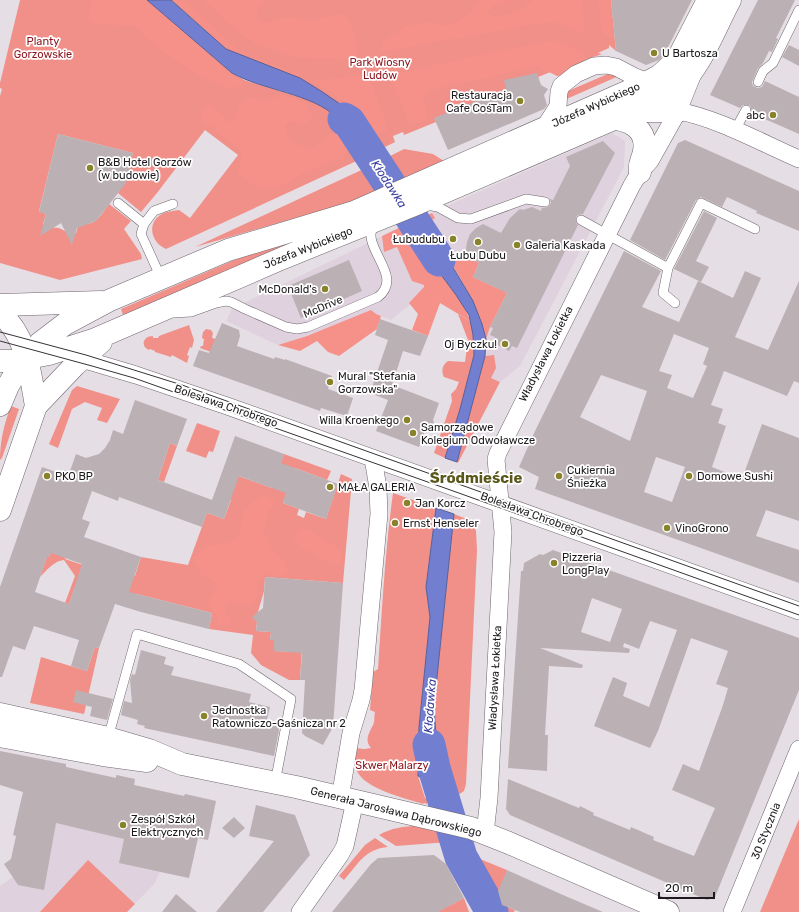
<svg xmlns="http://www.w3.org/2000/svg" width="799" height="912" font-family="Rubik,sans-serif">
  <rect width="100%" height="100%" fill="#e6dee5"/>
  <path fill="#dfd1dd" d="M612,133L625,141L624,167L520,366L500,382L491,378L494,355L485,356L486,339L473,301L424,216Z
    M401,227L443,278L391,320L376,314L278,345L226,321L232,309Z
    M48,760L52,761V762L63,765V763L66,764V767L116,778V775H120V777L131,779V778L135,779L134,785L184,796L185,794L216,801L208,840L198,838L189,878L160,872L154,884L127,912H0V886L23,870Z"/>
  <path fill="#f09089" d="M20,0H147L232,73L244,80L302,98L236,53L226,49L171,0H611L616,51L609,45V48L598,53L602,54L548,73L435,119L436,122L404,135L403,132L393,136L395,142L377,151L373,144L344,127L363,158L166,249C150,242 146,221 164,213C169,211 174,211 179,210L190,218L238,155L205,130L157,193L141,212L118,193L133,153L58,134L39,211L46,214L43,224L45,227L59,228L73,235L76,233L79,223C96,227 100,216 109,204L131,221L124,229L141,254L142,259L60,280L0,263V96L2,89L0,88V83Z
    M610,73L621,75L562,101L568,91Z
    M404,149L433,154L444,161L396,183L382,160Z
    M368,167L380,190L354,201L195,247Z
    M290,241L292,242L293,244L124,318L121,309L232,261Z
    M458,314L470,321L473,335L474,355L460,409L445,458L434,453L452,401L451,394L456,389L459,382L444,377C441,371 442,365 448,361L465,362L468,340Z
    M189,325L194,340L192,348L190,347L187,355L189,356L187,363L172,355L171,357L155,352V351L150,349L149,350C140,346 143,336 153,336V338H158L159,336Z
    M206,329L211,330L213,333L212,338L216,339L211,352L200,348L201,346H203L204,339L202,338L203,332Z
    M494,355L496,368L491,378L500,382L458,463L457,462L485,356Z
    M77,386L120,399L107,423L97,420L102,408L85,402L72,409L58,448L49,444L72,390Z
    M11,406L19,409L2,458L0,460C0,441 4,424 11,406Z
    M197,423L220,431L213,452L209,451L206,458L186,451Z
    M170,443L177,446L164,482L158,480Z
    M284,454L331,471L327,480L295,468L283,503L299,509L297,515L304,518L306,512L326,519L341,474L352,479L343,583L265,577L264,591L258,612L256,631L271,632L270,640H274V651L295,652L302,646L300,680H289L261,665L251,653L253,635L209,629L212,613L137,594L135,596L74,589L69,604L65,603L75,576L64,560C54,561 47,570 40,577L47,557H49L52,550L74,534L65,559L104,572L106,566L135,576L141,557L188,565L207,513L224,519L231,500L229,498L233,474L272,488Z
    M393,493L436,508L426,587L430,617L419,727L418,776L425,798L427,799V804L424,803L423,804C405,798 363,789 356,769C354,763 355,754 355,748L364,749L371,748C364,740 369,733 373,725C375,722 374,716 375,712L370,710L373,672L378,669C382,610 385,551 393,493Z
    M454,514L472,521L476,531L477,550L466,784L464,791L458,795L448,793C448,785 444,777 442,769C437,749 435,727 434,706Z
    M95,647L99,648L84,714L30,703L41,657L87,671Z
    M799,819V912H760Z
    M418,826L466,837L458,843L449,842L396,846L379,835C391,828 404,826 418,826Z
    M375,838L388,847C365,849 358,864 344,880L339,876L365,845Z
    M445,853L453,854L472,888L483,912H478L467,888Z
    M475,857L507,870L502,905L515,910L514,912H498Z
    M88,860L135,904L127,912H40Z
    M444,897L449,906L464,898L469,912H426Z"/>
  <path fill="#f6918a" d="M92,0H144L201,47L231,75L245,83L240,86L228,88L201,77L163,51L134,26L96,24L87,19Z
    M174,0H184L238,50L246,55L299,74V77L227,48Z
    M204,0H264L259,9L256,19C271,28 275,17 288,17C297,17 303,21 313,20C325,18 331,14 344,14C354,29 357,38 357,56L349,59L295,58L254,42L243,36Z
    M480,0H509L492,6L487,13L496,18L523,9L533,0H582L585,25L583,33L553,21L380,52L383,41L406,26L428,22L446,27L467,17Z
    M598,0H610L612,40L604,34L601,25Z
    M552,41L584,52L585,67L568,75L557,76L537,66L427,91L423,99L427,110V118L417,124L409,122L404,113L402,103L395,92L391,80L394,74L532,44Z
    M358,76L370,81L385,119L387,132L379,134L363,117L349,105L312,81Z
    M280,96L295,98L307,104L313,117L304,126L290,121L285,125C285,142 296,144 311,150L331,133L339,135L346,143L344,158C331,163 316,167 303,173C298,176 293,180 287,183C267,194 253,189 238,172L242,159V151L217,132L215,125L203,124L201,118L204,106L212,104L228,122L236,120L237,109L243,100L254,97L266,101Z
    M432,213L435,218L430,221L451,252L466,256L479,263L473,277L501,290L504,289L508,291L490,327L486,339C475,295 446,256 423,217Z
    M401,227C418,245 433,264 448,284C456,295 467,308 470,321L440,303L428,336L412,330L418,314L409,303L424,287V285L412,281L397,247L384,252L382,236Z
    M371,310L376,314L381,316L377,329L339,356L328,352L317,341L300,351L278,345L307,336Z
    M264,496L275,501L268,512L263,532L273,551L284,560L288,572C280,579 273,575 265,572L257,583L258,595L253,605L239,603L227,604L224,611L230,618L231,625H218L217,617L207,603L214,593L216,583L210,577H203L193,559L204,548L230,542L241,532C243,510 243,507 264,496Z
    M308,529L336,546L342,554L339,566L325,560L300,547L294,539L298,530Z"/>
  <path fill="#727ecf" stroke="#58609a" d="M147,0H171L226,49L300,78L321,91L343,106L358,120L377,151L363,158C355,145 348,128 336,117C313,94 262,90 232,73Z
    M382,160L396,183L380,190L368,167Z
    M423,217L473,301L482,324L486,339L485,356L457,462L445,458L460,409L474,355L473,335L469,315L456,295L422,249L401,227Z
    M436,508L454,514L434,706C435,727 437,749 442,769C444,777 448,785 447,793L418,776L419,727L430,617L426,587Z
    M453,854L475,857L498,912H483L472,888Z"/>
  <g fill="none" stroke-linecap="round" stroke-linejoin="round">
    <path stroke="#727ecf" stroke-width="33" d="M344,119L349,122L439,260
      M429,745L434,768L461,857L492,912"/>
  </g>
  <path fill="#bbb0b3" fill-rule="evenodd" d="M611,0H692L664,55L659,60L646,65L616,51Z
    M758,0H795L776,38L778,39L772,52L769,51L763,63L758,68L752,82L753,86L758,88L762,87L765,81L799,97V134L751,113V107L749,105H743L740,108L710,95Z
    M789,45L799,50V66L782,57Z
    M537,73L541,85L548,89L544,95L547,105L544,109L448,150L434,118L506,89L504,80Z
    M58,134L133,153L126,183L96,221L77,228L72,245L61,223L40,236L46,214L39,212Z
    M685,140L799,191V231L756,213L757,211L727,197L722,207L701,197L696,200L665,260L630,240L678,143Z
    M603,141L615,153L583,214L578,215L576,217V223L578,225L517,348L512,346L509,351L496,344L492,342L495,337L490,335L493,328L490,327L507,293L473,277L479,263L465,256L467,242L470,234L476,228L483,224L501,233L510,218L520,209L523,210L532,207L541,211L542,208L548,207L551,203L550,199L553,200L570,166L566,157Z
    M704,211L717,218L696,261L709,267L701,282L674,269Z
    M624,251L661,271L642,307L679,322L698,281L733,298L745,271L761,278L735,337L768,350L799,281V383L794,381L787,396L724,371L711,405L723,409L718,423L726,426L712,467L742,479L762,424L799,438V521L766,510L756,536L799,550V583L535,489L539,477L519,467L535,431ZM674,334L709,348L703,364L707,366L693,398L667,388L672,375L659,371ZM601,375L647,391L630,441L580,417ZM656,457L685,467L672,502L644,492Z
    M349,260L362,291L301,318L288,286Z
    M380,319L428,336L420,356L403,351L392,385L439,403L433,420L434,422L432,428L425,431L419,447L376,431L388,400L370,393L388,340L375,335Z
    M222,323L239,330L240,336L237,346L274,359L275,357L285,360V359L332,376L328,389L353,398L347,416L321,408L320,411L193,366L199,350L209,353Z
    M135,400L187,419L177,446L170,443L158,480L212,500L235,436L284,454L281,463L338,484L326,519L283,503L286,493L239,476L224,519L207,513L202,527L119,497L118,501L92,491L82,519L90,522L84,537L141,557L129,592L212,613L209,629L141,612L115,604L99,648L95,647L87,671L71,666L79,640L34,626L25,650L13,646L2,677H0V587L42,467L62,474L64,470L70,471L76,454L86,458L99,454L105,448L110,440L113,430L123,434ZM51,553L82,564L69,604L35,592L47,557H49Z
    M553,550L799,638V690L715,897L707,900L510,815L506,809L508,779L579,808L580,806L594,813L593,815L630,830L631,827L654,837L653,840L694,856L715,808L672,790L683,764L699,771L723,705L728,688L716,684L728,651L691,638L658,731L650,748L594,726L613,677L627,683L623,696L649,707L677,630L650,621L639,649L624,643L623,647L630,649L629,653L540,648L583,665L582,668L549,666L545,735H548L547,771L508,768L521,571H523L524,563L540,554L543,555ZM592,598L622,609L610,642L581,632Z
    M265,577L343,583L333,727L323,745L305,736L302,733L305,680H300L302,653L274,651V640H270L271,632L256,631L257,622L252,617L263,608Z
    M141,650L166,657L164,664L174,667L171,675L251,694L249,702L270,707L266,723L280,725L274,756L144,728L145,726L137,724L138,720L121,715L124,701L132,703L130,680L132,674L135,675Z
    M76,690L113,699L107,720L90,716L92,707L73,702Z
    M0,751L66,764V767L116,778V775L135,779L134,785L184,796L185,794L216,801L208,840L198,838L189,878L119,863L124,839L56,823L44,890L18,885L4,864L11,859L16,836L13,835L23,792L0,785Z
    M256,805L295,815L310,855L263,912H216L274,841L249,836Z
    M234,817L245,828L234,838L222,828Z
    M434,855L446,864L464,898L438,912H332L371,864L378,858Z
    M507,870L563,895L603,912H520L502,905L498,891Z
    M176,894L197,912H162Z"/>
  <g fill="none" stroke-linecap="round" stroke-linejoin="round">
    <defs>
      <path id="lane" d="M758,82L763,71L773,63L799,10
        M735,130L746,110
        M118,203L144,224L141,234L161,278
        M426,205L438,207L458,218L471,219L526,199L545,202
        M581,220L668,268L701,203L755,229
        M144,224L154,211L173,204
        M668,268L663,293L675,303
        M174,313L191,312L216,303L226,301L231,302L245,309L286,327L297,329L308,327L378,297C406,275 357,246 375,223
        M108,738L137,634L239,664L291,699L275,783"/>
      <path id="street" d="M678,111C717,118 762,143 799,159
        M544,128L558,106L559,92L561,86L576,74L594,66L606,65L616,67L635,77L648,82
        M82,359L136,375L230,407L799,611
        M340,798L351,733L361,700L363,690L379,514L378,488L373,458
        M485,833L489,798L503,532L496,459L498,453L632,185L640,172L650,161L678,111L692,76
        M300,912L340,855L345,846L355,801
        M732,912L799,749"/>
      <path id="secondary" d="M641,111H678
        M611,119C630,119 648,130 644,151C643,159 638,164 640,172
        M0,305L101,302
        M0,313C27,336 30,373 36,406
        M0,361H12L49,354L93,340L283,258L419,203L651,103C660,99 669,94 678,87C700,69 716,26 730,0
        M0,405L8,386L19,367L40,343L65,324L108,301L228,250L354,212L640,86L659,76L677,60L708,0
        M0,510L36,406L75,365L101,342
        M0,714L108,738L149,750L182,764L296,787L471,828L509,843L668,912
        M0,736L103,755L147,761"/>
    </defs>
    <use href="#lane" stroke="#6e676d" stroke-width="10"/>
    <use href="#street" stroke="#6e676d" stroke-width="18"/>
    <use href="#secondary" stroke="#6e676d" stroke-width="23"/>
    <use href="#lane" stroke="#fff" stroke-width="9"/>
    <use href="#street" stroke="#fff" stroke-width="17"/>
    <use href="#secondary" stroke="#fff" stroke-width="22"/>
    <path stroke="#363236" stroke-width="1" d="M0,332L86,355L182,385L799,606
      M0,341L92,366L134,378L456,492L799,615"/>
  </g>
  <g fill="#88822b" stroke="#fff" stroke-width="1.5">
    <circle cx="654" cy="53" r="4"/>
    <circle cx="520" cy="101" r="4"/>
    <circle cx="773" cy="115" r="4"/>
    <circle cx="90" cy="168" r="4"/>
    <circle cx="453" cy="239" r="4"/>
    <circle cx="478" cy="242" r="4"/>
    <circle cx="517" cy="245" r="4"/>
    <circle cx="325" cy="289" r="4"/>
    <circle cx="505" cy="344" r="4"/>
    <circle cx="330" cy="382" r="4"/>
    <circle cx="407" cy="420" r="4"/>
    <circle cx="413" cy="433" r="4"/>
    <circle cx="47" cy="476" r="4"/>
    <circle cx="559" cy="476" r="4"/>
    <circle cx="689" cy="476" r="4"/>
    <circle cx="330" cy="487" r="4"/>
    <circle cx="407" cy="503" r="4"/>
    <circle cx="395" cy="523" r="4"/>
    <circle cx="667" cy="528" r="4"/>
    <circle cx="554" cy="563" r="4"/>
    <circle cx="204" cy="716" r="4"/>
    <circle cx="123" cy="825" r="4"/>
  </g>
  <g text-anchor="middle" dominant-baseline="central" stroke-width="3.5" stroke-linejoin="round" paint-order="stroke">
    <g font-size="11" fill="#8c141c" stroke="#fff">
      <text x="43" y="41">Planty<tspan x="43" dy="13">Gorzowskie</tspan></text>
      <text x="380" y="62">Park Wiosny<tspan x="380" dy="13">Ludów</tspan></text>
      <text x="392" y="765">Skwer Malarzy</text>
    </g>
    <g font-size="11" fill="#1d1a1d" stroke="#fff" text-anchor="start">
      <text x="662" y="53">U Bartosza</text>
      <text x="512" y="95" text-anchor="end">Restauracja<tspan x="512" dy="13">Cafe CośTam</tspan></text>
      <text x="765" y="115" text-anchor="end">abc</text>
      <text x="98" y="162">B&amp;B Hotel Gorzów<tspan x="98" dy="13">(w budowie)</tspan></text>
      <text x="445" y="239" text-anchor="end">Łubudubu</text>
      <text x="525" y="245">Galeria Kaskada</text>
      <text x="478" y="255" text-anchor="middle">Łubu Dubu</text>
      <text x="317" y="289" text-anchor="end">McDonald's</text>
      <text x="497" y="344" text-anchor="end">Oj Byczku!</text>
      <text x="338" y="376">Mural "Stefania<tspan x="338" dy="13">Gorzowska"</tspan></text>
      <text x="399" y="420" text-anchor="end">Willa Kroenkego</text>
      <text x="421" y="427">Samorządowe<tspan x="421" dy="13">Kolegium Odwoławcze</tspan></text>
      <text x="567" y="470">Cukiernia<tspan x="567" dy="13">Śnieżka</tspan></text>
      <text x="55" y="476">PKO BP</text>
      <text x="697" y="476">Domowe Sushi</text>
      <text x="338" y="487">MAŁA GALERIA</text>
      <text x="415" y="503">Jan Korcz</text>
      <text x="403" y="523">Ernst Henseler</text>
      <text x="675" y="528">VinoGrono</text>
      <text x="562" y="557">Pizzeria<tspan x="562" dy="13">LongPlay</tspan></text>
      <text x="212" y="710">Jednostka<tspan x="212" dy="13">Ratowniczo-Gaśnicza nr 2</tspan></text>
      <text x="131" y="819">Zespół Szkół<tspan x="131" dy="13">Elektrycznych</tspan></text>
    </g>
    <g font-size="11" fill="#1d1a1d" stroke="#fff">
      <text transform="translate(596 105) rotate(-24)">Józefa Wybickiego</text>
      <text transform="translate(308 248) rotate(-22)">Józefa Wybickiego</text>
      <text transform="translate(323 307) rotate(-23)">McDrive</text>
      <text transform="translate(546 354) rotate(-63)">Władysława Łokietka</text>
      <text transform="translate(226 406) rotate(19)">Bolesława Chrobrego</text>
      <text transform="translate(532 514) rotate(20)">Bolesława Chrobrego</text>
      <text transform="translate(495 678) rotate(-87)">Władysława Łokietka</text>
      <text transform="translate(396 812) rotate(14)">Generała Jarosława Dąbrowskiego</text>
      <text transform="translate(766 831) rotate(-68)">30 Stycznia</text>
    </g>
    <g font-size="12" font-style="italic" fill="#3b3f9f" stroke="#fff">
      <text transform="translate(389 184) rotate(57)">Kłodawka</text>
      <text transform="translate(430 706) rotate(-86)">Kłodawka</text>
    </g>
    <g font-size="15" font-weight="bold" fill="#5a571b" stroke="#fff">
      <text x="476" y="478">Śródmieście</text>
    </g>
  </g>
  <path d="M659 892v6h55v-6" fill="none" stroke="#1d1a1d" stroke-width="2"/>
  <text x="665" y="892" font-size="12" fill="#1d1a1d" stroke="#ffffff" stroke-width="3" paint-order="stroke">20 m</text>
</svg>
